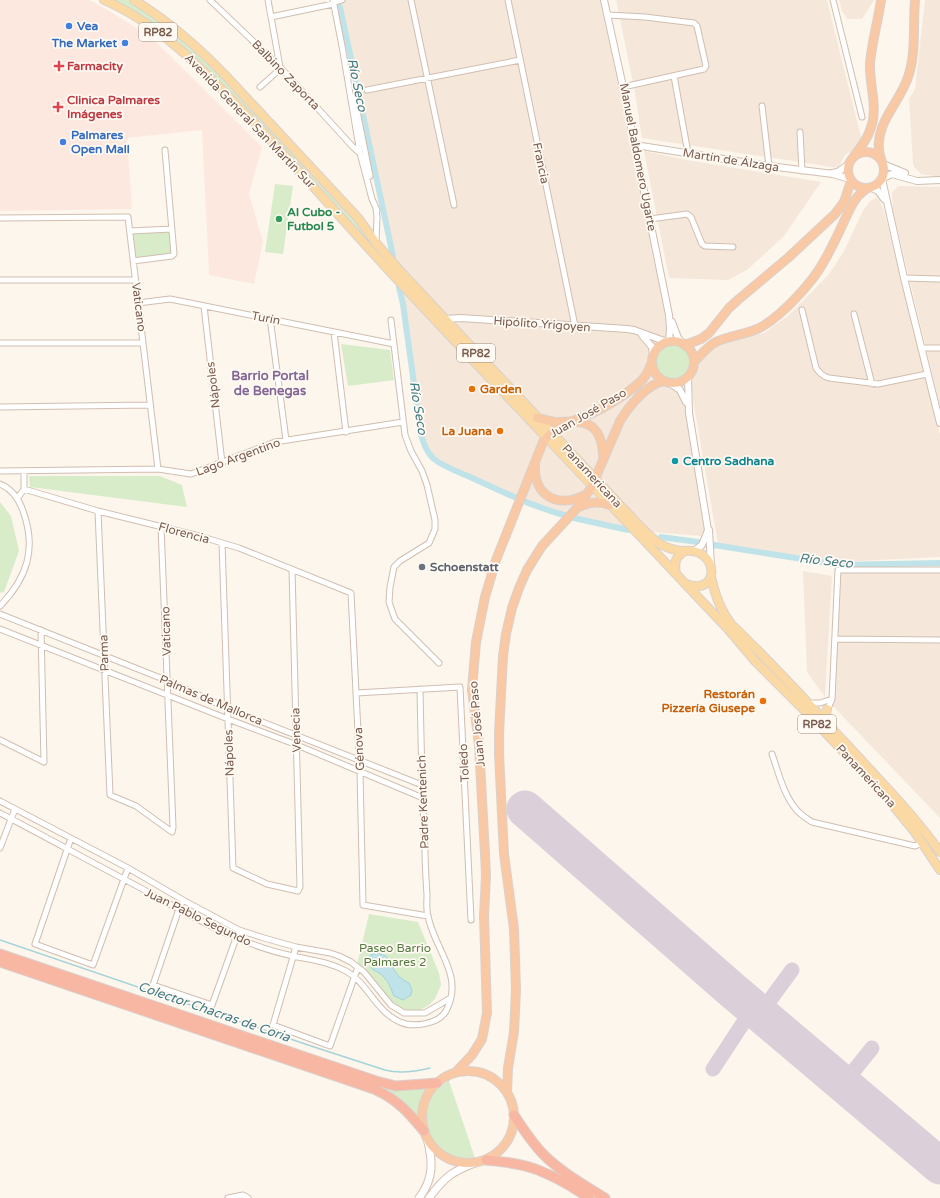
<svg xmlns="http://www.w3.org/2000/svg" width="940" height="1198" font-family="'Varela Round',sans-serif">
  <rect width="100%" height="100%" fill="#fdf6ec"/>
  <path fill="#f5e8da" d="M339,0H604L689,413L707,523L701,536L628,530L549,511L455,470L435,460L430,455L423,442L421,435L403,304Z
    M616,0H827L861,137L856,147L852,151L845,155L838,168L642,138L635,93Z
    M839,0H874L862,19H847L842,11Z
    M925,0H940V177L921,174L915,168L913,164L909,99L915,89Z
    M644,151L687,160L821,182L784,236L747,270L728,280L669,278Z
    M898,186L940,187V406L893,211L892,193Z
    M876,198L879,200L884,211L940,435V557L840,562L718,544L693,400L691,378L697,365L707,351L726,340L764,333L789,315L829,274L843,253L863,211L870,201Z
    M803,571L832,576L825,697L807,672Z
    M841,573H940V818L832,705Z"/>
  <path fill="#fde8e0" d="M0,0H89L108,10L152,38L262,147L249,194L263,242L254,284L209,275L202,130L127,138L132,209L0,211Z"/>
  <path fill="#d8ecc9" d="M111,0H128L145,11L178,35L213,68L329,191L506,391L356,229L327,195L223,85L190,53L162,30L142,17Z
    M275,184L293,186L283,254L265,252Z
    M172,229L174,254L133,261L130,231Z
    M341,344L390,350L394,380L348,386Z
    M656 362a17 17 0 1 1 34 0a17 17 0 1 1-34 0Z
    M29,476H160L182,485L187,507L30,487Z
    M0,502L11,516L19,551L4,592L0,593Z
    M369,914L418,922L439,973L441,985L435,999L428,1006L418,1011L406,1012L394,1007L357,965Z
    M449,1081L475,1158C428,1167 408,1103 449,1081Z
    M373,1085L428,1087L420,1100L417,1118Z"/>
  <path fill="#bfe3e8" stroke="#a5d3da" d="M377,953L386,956L396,973L402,979L409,983L412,990L411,995L403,1000L394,996L388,982L381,974L372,969L370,961V955Z"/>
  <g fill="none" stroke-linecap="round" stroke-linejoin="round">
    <path stroke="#a5d3da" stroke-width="1.5" d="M0,940L311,1046L385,1070C400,1074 414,1072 430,1068"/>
    <path stroke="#bfe3e8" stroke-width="6" d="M340,7L393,256
      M399,287L403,304L421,435C424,444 427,453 434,459C444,467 459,472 470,477C501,491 531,506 564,515
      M574,518L628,530
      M661,537L698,542
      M714,545L840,565L940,563"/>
    <path stroke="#dbcfda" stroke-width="15" d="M739,996L755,1003H765
      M770,1023L768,1005L770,1000L792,970
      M713,1069L753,1008
      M834,1076L840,1079L848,1078
      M852,1092L847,1083L848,1078L872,1048"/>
    <path stroke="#dbcfda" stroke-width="37" d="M525,809L732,990L940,1166"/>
    <defs>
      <path id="minor" d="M210,0L280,67L353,147L360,153
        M333,0L342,46L360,153L372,199L377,210
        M411,0L454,205
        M508,0L575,326
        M833,0L862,117
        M608,15L645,17L694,23L697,26L706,66L704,69L623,87
        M271,17L333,4L336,2L342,0
        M674,76L688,153
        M260,87L279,70L280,67L268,0
        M367,90L520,60
        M354,96L370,176
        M762,106L769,166
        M800,132L802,171
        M376,208L377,217L376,242
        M0,218L128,217L158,469
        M650,219L687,214L691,217L702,244L705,246L733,247
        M130,231L172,229
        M133,261L172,256L174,254L165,150
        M904,278L940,279
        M0,280H135
        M138,303L170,299L394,344
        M204,306L222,463
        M802,310L816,368C820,374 823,376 829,378L878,384L927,374
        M854,314L872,384
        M270,318L286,440
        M391,320L405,435L411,451L422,471L427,485L435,520V529L429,543L400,561L394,567L390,587L389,602L395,619L439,663
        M334,332L346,432
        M0,343H143
        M921,348H940
        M0,407L150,405
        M0,471L158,469L191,474L275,442L403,422
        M24,471V489
        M0,484C12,489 19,499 23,511C37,549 27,578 0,606
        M17,499L24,489L98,511L199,536L239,548L351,593L360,772L363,905L428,916
        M98,511L110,795L136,806L172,832L173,827L161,526
        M222,543L233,868L267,884L298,891L300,887L292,569
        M0,614L168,681L227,708L422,785
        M0,629L228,719L297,745L423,798
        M835,639L940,640
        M356,693L460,687L471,920
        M807,703H820L832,699
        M825,711L829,706L832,699L838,570H940
        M0,740L44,762L41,630
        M772,754C778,771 783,793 795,808C799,814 806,818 812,822L915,846L923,843
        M0,801L128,868L183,900L239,930L264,938L296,947L330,953L339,956L351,962L364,972L391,1005L404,1013H425L449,999
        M0,813C46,837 91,862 137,886C170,904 203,924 237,938C256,946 274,952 293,956C312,960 329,962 346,971C368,983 376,1012 400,1022C413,1028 439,1024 446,1011C465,975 434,949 428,916C426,909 427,902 427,895C426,879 425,864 425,849C422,796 421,742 420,689
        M71,838L35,944L93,965L128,868
        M0,848L15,809
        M183,900L179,909L153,985L212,1005L239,930
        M296,947L273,1025L330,1046L358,967
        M228,1198L243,1195L248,1198"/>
      <path id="tertiary" d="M604,0L623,87L669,315L670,329L669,341
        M635,145L769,166L833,174L850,179
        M883,164L905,173
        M832,173L838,172L849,164
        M883,178L892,174L917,181L940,180
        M882,179L904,278L940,423
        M872,188L878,191L884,199
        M444,319L461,318L627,329L634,330L667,342
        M672,322L678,338L683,343
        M642,335L652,347L653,355
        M688,377L689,413L708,530L702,545L694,551
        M670,383L680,390L686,402
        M709,530L711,565"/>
      <path id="secondary" d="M419,1198C434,1179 433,1161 427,1138
        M429,1198C446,1175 453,1171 480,1161"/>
      <path id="primary" d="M104,0C162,25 206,73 249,117C295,165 339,216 384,265C480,369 579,471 676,574
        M134,0C168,21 197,46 225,75L358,218L376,243L401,272L635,521C651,537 660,550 685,551
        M711,577C716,597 719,607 731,624C772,663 810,705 849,747C880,781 913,814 940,852
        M686,584C721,597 719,547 685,551C675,557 674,562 676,574L727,628L755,661L807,713L887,798L914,831L940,870
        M827,709L826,714L827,724"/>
      <path id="trunk" d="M848 170a18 18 0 1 1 36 0a18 18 0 1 1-36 0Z
        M854,156C860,148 867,140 870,130C879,109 869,85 870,63C872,42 878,21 881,0
        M881,159C879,153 878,147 879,141C881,117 903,97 909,74C916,51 913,24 915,0
        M652 362a21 21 0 1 1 42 0a21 21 0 1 1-42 0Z
        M685,345L701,339L709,333L729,308L739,299L789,257L835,214L844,202L851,181
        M694,362C700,356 706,348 714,343C729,335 748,335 763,326C783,314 812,283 823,263C835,243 843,222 853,203L858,196L866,189
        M537,418C543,419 550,421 556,422C563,422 571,421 578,422C597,423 603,440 603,457
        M535,464C533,496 558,509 585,495
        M578,507C589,503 598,500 610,505
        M422 1117a46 46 0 1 1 92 0a46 46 0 1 1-92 0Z
        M455,1073L472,1055L482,1039L487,1013L484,916L486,875L485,854L479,745L472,690L476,642L485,597L496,560L543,442C556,425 572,422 590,414C605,408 632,391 643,379C647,374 650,368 652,362
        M507,1092L508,1068L514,1032L516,990L514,929L504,854L499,754V733L503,656L506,634L512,608L519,588L527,570L542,546L578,507L591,488L620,421C629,406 647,384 664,381"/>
      <path id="motorway" d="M0,954L376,1081L396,1086L437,1083
        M0,962L374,1089C398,1100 408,1112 424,1131
        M514,1115C523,1129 532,1143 544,1155C561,1172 584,1185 605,1198
        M486,1160C503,1162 521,1163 538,1170C556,1177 573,1187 589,1198"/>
    </defs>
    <use href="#minor" stroke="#d1beb0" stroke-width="7"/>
    <use href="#tertiary" stroke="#d1beb0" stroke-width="8"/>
    <use href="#secondary" stroke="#d6c0b0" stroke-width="9"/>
    <use href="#primary" stroke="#dad1cd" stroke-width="10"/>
    <use href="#trunk" stroke="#dad1cd" stroke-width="10"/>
    <use href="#motorway" stroke="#dad1cd" stroke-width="11"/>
    <use href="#minor" stroke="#fff" stroke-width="5"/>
    <use href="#tertiary" stroke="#fff" stroke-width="6"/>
    <use href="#secondary" stroke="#fff" stroke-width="7"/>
    <use href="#primary" stroke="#fbd9a5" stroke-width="8"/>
    <use href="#trunk" stroke="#f9c8a4" stroke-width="8"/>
    <use href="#motorway" stroke="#f7b7a3" stroke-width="9"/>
  </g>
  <g fill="#3f7fe0" stroke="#fffaf3" stroke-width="1.5">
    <circle cx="69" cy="26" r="4"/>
    <circle cx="125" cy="43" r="4"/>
    <circle cx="63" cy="142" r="4"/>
  </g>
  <g fill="#e0444e" stroke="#fffaf3" stroke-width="1.5">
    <path d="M57 60h4v4h4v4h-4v4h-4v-4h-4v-4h4z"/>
    <path d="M56 101h4v4h4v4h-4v4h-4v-4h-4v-4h4z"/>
  </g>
  <circle fill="#2e9e5b" stroke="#fffaf3" stroke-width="1.5" cx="279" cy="219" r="4"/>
  <g fill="#e8710a" stroke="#fffaf3" stroke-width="1.5">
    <circle cx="472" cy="389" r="4"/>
    <circle cx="500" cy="431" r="4"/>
    <circle cx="763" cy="701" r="4"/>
  </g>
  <circle fill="#0f9aa8" stroke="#fffaf3" stroke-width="1.5" cx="675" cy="461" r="4"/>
  <circle fill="#6b7280" stroke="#fffaf3" stroke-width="1.5" cx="422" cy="567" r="4"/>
  <g text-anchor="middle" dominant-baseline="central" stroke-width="3.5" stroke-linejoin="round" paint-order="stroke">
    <g fill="#fffaf3" stroke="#a28b7f" stroke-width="1">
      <rect x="139" y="23" width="38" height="18" rx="3"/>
      <rect x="457" y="344" width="38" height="18" rx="3"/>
      <rect x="798" y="715" width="38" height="18" rx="3"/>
    </g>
    <g font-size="11" font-weight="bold" fill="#7a5c4d">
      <text x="158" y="32">RP82</text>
      <text x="476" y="353">RP82</text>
      <text x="817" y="724">RP82</text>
    </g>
    <g font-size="12" font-weight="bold" fill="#366cbe" stroke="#fffaf3" text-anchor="start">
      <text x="77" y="26">Vea</text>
      <text x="117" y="43" text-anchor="end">The Market</text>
      <text x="71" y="135">Palmares<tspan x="71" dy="14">Open Mall</tspan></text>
    </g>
    <g font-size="12" font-weight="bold" fill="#be3a42" stroke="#fffaf3" text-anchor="start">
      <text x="67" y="66">Farmacity</text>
      <text x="67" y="100">Clinica Palmares<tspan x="67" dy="14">Imágenes</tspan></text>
    </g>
    <g font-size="12" fill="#7a5c4d" stroke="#fffaf3">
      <text transform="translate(286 75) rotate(46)">Balbino Zaporta</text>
      <text transform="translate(250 121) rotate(46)">Avenida General San Martín Sur</text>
      <text transform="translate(638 157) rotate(79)">Manuel Baldomero Ugarte</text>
      <text transform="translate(731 160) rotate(9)">Martín de Álzaga</text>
      <text transform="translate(541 163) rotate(78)">Francia</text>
      <text transform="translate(139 307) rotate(83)">Vaticano</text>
      <text transform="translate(266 318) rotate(11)">Turín</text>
      <text transform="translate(542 324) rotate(4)">Hipólito Yrigoyen</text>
      <text transform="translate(213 385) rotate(-97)">Nápoles</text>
      <text transform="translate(588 413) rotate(-30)">Juan José Paso</text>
      <text transform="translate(238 457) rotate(-20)">Lago Argentino</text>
      <text transform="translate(592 476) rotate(47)">Panamericana</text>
      <text transform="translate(184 533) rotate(15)">Florencia</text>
      <text transform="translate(166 631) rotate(-92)">Vaticano</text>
      <text transform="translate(104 653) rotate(-92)">Parma</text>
      <text transform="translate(211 700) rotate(23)">Palmas de Mallorca</text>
      <text transform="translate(477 724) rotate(-95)">Juan José Paso</text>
      <text transform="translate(296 730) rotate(-92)">Venecia</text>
      <text transform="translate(359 749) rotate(-93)">Génova</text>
      <text transform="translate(229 753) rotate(-92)">Nápoles</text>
      <text transform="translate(464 763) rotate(-93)">Toledo</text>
      <text transform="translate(866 776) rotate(47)">Panamericana</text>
      <text transform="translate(423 802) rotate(-92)">Padre Kentenich</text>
      <text transform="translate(198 917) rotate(26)">Juan Pablo Segundo</text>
    </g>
    <g font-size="12" font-weight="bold" fill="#27864d" stroke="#fffaf3" text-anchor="start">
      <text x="287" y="212">Al Cubo -<tspan x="287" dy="14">Futbol 5</tspan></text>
    </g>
    <g font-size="12" font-weight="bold" fill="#c56008" stroke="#fffaf3" text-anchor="end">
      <text x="480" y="389" text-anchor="start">Garden</text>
      <text x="492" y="431">La Juana</text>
      <text x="755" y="694">Restorán<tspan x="755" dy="14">Pizzería Giusepe</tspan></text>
    </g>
    <g font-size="12" font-weight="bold" fill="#0d838f" stroke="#fffaf3" text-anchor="start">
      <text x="683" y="461">Centro Sadhana</text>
    </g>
    <g font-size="12" font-weight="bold" fill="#5b616d" stroke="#fffaf3" text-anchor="start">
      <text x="430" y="567">Schoenstatt</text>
    </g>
    <g font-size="12" fill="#537a41" stroke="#fffaf3">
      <text x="395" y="948">Paseo Barrio<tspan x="395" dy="14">Palmares 2</tspan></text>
    </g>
    <g font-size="13" font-style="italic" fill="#437c86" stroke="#fffaf3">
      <text transform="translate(357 85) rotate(78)">Río Seco</text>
      <text transform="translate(418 408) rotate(80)">Río Seco</text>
      <text transform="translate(826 561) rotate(6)">Río Seco</text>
      <text transform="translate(214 1012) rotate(19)">Colector Chacras de Coria</text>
    </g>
    <g font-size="13" font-weight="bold" fill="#846695" stroke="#fffaf3">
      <text x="270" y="376">Barrio Portal<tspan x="270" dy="15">de Benegas</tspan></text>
    </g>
  </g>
</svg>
